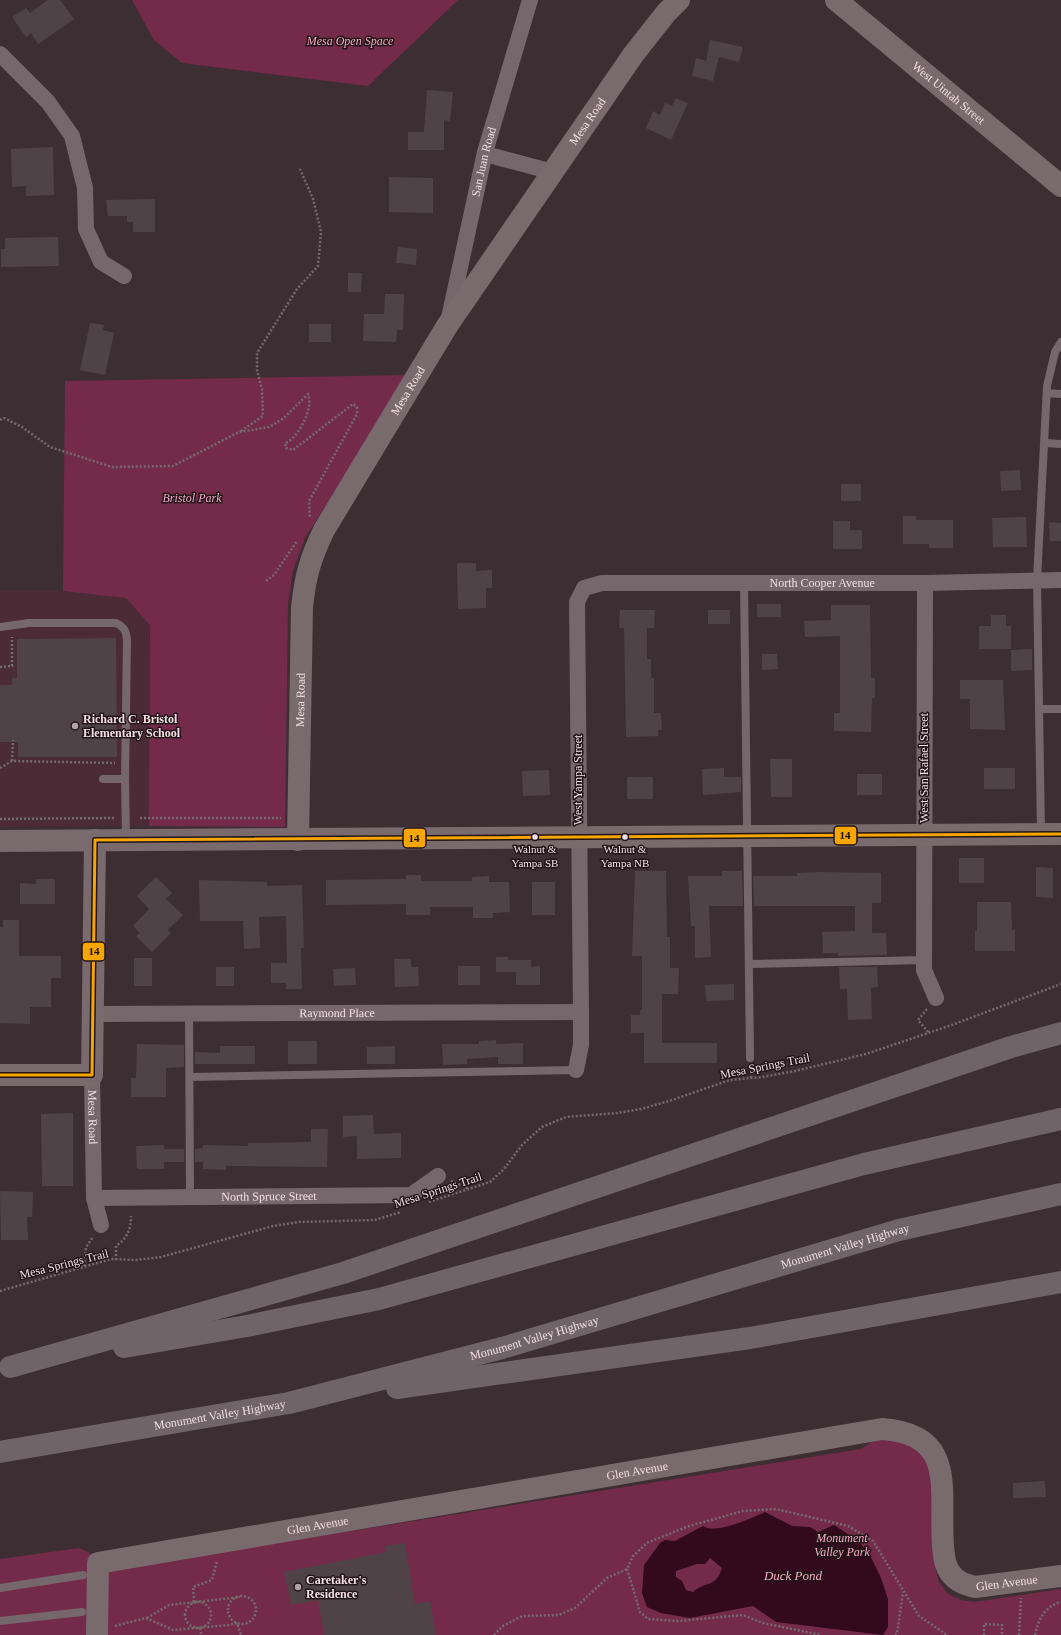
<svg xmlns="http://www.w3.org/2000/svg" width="1061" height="1635" font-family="Georgia,serif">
  <rect width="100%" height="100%" fill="#3d2e33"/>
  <path fill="#4b2b36" d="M0,591H63L126,598L150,625L149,826L0,827Z"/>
  <path fill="#732b49" d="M132,0H458L368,86L182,63L154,40Z
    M409,375L305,538L293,571L288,605L285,827L149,826L150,625L126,598L63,591L65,381Z
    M884,1438L907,1442L926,1458L933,1487L935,1567L939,1582L948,1594L961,1600L974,1602L1061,1589V1635H0V1559L79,1548L122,1568L861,1449L872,1442Z"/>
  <path fill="#320a1b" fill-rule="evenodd" d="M765,1512L792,1526L810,1527L818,1532L834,1525L854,1538L868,1551L881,1578L888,1599V1627L883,1635L776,1622L753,1606L690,1618L661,1613L647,1607L642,1593L644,1565L660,1543L665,1540L675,1541L703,1526C716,1535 751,1518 765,1512ZM710,1558L722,1568C716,1588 705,1581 693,1592L686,1590L682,1581L676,1577V1571L697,1564H705Z"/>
  <path fill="#504348" d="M48,0H60L74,19L38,44L31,33L26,37L12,17L26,8L30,13Z
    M710,40L743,47L739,62L719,57L713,81L692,76L696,58L706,61Z
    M427,90L453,92L450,121L444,120V150H408V132H424Z
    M676,98L688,103L671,140L646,128L653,111L660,115L665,103L672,106Z
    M53,147L54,195L26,196V186L12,187L11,149Z
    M389,177L433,178V213L389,212Z
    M155,199V232H133V222H127V216H108L106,200Z
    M58,237L59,266L1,267V249H5V238Z
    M398,247L417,249L416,265L396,263Z
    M348,273H362L361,292H348Z
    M385,294H404L403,330H397L396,342L363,341L364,314H384Z
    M90,323L104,325L103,330L114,333L105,375L80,370Z
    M309,324H331V342H309Z
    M1020,470L1021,490L1001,491L1000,471Z
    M841,484H861V501H841Z
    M903,516H916V520H953V548H929V544H903Z
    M1026,517L1027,547H993L992,518Z
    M833,521H850V530H862V549H833Z
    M1049,522L1061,523V541H1050Z
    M457,563H476V571L492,570V588H486V608L458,609Z
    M757,604H781V617H757Z
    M831,605H870L871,678H875V698H872L871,732L834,731V713H840V636L805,637L804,621L831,620Z
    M620,610H655L654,628H647V659H651V678H654V713H661L662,730H658V736L626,737L624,628H619Z
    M708,610H730V624H708Z
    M991,615H1006V626H1011V649H979V626H991Z
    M116,638L117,757H18V742H0V685H12V678H17V639Z
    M1032,649V670L1011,671V650Z
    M762,654H777L778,669L762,670Z
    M960,680H1003L1005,730L970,729V699H960Z
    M770,759H792V797H771Z
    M724,768V777H741V792L703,795L702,769Z
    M984,768H1015V789H984Z
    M549,770L550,795L523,796L522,771Z
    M857,774H882V795H857Z
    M627,777H653V799H627Z
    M959,858H984V883H959Z
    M1036,867L1053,868V898L1036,897Z
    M635,871H666L667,937H670V968H679L678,994H662V1043H717V1063H644V1033H631V1015H640V1010H642V956H632Z
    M722,871H742L743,906H709L711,957L695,958V926H691L688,876H722Z
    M819,872L881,873V903H872V933H886L887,955L838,956V953H823L822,932L855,931V906H754L753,876H797V873Z
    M406,875H421V881H472V877L489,876V882H509L510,912L493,913V918H473V907H430V915H406V904L326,905V880L406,879Z
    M156,877L172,893L166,899L183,915L168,930L171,933L152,952L136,936L140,933L133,926L149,909L137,896Z
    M36,879H55V904H20V883L36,884Z
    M199,880L267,882V886L302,885L304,948H301L302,989H286V983H271V963H287L286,916L259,917L260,948L244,949L243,921H200Z
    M532,882H555V915H532Z
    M977,902H1011L1012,930H1015V951H975V931H977Z
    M3,920H19V956H61V978H51V1007H30V1024L0,1023V927H3Z
    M496,957H508V960H531V967L540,966V985H516V972H496Z
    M134,958H152V986H134Z
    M394,959H411V967H418L419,986L395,987Z
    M458,966H480V985H458Z
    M216,967H234V986H216Z
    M839,967H877L878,987L871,988L872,1019L848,1020L847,989H840Z
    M355,968L356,985L334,986L333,969Z
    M734,984V1000L706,1001L705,985Z
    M496,1040V1044L523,1043V1064H498V1057L467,1059V1064L443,1065L442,1044H479V1041Z
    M288,1041H317V1064H288Z
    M137,1044L184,1045V1067L166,1068V1097H131V1078H136Z
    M220,1046H255V1064H195V1052L220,1053Z
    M395,1046V1064H367V1047Z
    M73,1113V1186H42L41,1114Z
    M373,1115L374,1134L401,1133V1158L357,1159V1136L343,1137V1116Z
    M311,1129H328L327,1167L226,1166V1170L203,1169V1162H195V1149L203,1148V1145L248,1146V1143L311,1142Z
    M164,1145V1149H184V1162H164V1169H137L136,1146Z
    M0,1191L33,1192L32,1217H27L28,1240H1Z
    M1045,1481L1046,1497L1013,1498V1483Z
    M405,1543L415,1604L430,1601L436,1635H324L318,1600L291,1605L284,1572L386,1552L385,1546Z"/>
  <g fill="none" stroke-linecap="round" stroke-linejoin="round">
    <path stroke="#756a6d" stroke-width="2.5" stroke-dasharray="2 2" stroke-linecap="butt" d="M0,420L4,418L22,427L50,447L112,467L173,466L239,432L269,427L284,418L308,394C309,398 310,403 309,407C307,418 296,440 285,443L286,448L293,450L353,404L357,407V414L309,501L310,518
      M241,431L263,416L262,389L257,370V353L297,289L318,266L321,232L313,199L300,169
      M266,581L274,575L297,541
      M0,667L12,666V637
      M12,761L13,740
      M0,768L12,761L115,763
      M140,818H281
      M0,819L115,818
      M927,1009L918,1020L929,1033
      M751,1068V1078
      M451,1181L469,1189
      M429,1202L490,1182L504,1169L522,1145L542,1127L566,1117L617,1113L641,1109L669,1101L730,1080L762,1077L795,1071L866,1054L949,1026L1061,984
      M116,1260V1246C127,1238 131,1230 131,1216
      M84,1266L86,1247L93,1237
      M0,1291L111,1259L136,1260L161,1257L273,1226L299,1222L375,1220L401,1212
      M627,1569L640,1612L648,1619L678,1621L743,1615L763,1623L821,1635
      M228 1610a14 14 0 1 1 28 0a14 14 0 1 1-28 0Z
      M185 1615a13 13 0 1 1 26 0a13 13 0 1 1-26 0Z
      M194,1602L193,1587L212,1580L217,1561
      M147,1618L169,1605L240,1597
      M115,1626L146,1618L173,1630L229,1625L237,1623L241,1635
      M200,1628L201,1635
      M494,1635L503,1626L522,1616L559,1615L575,1608L607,1578L627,1569L633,1556L647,1543L686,1527L743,1511L776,1509L848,1526L873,1541L919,1616L947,1635
      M895,1635L897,1634L903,1592
      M984,1635V1624L1002,1625V1635
      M1019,1635L1021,1598
      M1035,1635C1038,1620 1045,1606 1061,1602"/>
    <path stroke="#75676b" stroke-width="8" d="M1047,393L1061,394
      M1045,443L1061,444
      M744,583L750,1058
      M0,627L29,623H116C124,627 126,630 127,640L125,779
      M1039,709H1061
      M103,779H125L126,839
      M1041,833L1037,580L1047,386L1055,352L1061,342
      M749,964L924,960
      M189,1013L190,1198
      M190,1077L576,1070
      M0,1588L83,1575
      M0,1621L82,1612"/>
    <g stroke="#75676b" stroke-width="16">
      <path d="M0,54L48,102L72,136L85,188L86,229L101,262L124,276"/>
      <path d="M485,154L553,172"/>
      <path id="s1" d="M449,318L485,152L530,0"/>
      <path d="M925,583L924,970L936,998"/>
      <path id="s2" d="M93,1014L581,1012"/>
      <path id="s3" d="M576,1070L581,1045V1012L577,602L584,588L602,583H925L1061,580"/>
      <path id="s4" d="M92,1075L94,1198L101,1225"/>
      <path id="s5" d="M94,1198L411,1195L438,1176"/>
    </g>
    <g stroke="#796a6e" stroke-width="22">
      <path id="s6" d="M836,0L1061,186"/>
      <path id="s7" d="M298,840L302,608C305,577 310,559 324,530L447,326L633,55L666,13L679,0"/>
      <path d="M0,841L1061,834"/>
      <path d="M0,1075H92L95,840"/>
      <path id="s8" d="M97,1635L98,1563L882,1429C958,1434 939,1491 943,1546C944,1558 945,1570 956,1579C962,1584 968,1585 975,1587L1061,1576"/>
    </g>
    <g stroke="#706468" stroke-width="22">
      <path d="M124,1347L247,1326L379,1299L864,1164L1061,1119"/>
      <path d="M10,1367L343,1273L1011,1047L1061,1033"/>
      <path d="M397,1388L750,1338L1061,1282"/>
      <path id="s9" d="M0,1452L289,1403L502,1348L899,1230L1061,1194"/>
    </g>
    <defs>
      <path id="bus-1" d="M0,1075H92L95,840L1061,834"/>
    </defs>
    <use href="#bus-1" stroke="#221519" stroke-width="6"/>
    <use href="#bus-1" stroke="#f7a600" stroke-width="3"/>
  </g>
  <g fill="#b3a1a6" stroke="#221519" stroke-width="1.5">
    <circle cx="75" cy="726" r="4"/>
    <circle cx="298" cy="1587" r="4"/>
  </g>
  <g fill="#f2dfe4" stroke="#221519" stroke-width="1.5">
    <circle cx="535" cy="837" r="3.5"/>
    <circle cx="625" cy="837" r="3.5"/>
  </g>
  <g text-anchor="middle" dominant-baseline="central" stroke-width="3" stroke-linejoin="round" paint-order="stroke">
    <g font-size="11" fill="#f2dfe4" stroke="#221519">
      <text x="535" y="849">Walnut &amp;<tspan x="535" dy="14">Yampa SB</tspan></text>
      <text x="625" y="849">Walnut &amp;<tspan x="625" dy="14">Yampa NB</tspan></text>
    </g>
    <g font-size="12" font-style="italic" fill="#f3abc2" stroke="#221519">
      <text x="350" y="41">Mesa Open Space</text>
      <text x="192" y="498">Bristol Park</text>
      <text x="842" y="1538">Monument<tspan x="842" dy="14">Valley Park</tspan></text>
    </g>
    <g font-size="12" fill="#f2dfe4" stroke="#221519">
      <text stroke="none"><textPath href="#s6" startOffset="146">West Uintah Street</textPath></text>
      <text stroke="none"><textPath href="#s7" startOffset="800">Mesa Road</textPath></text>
      <text stroke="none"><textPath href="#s1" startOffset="160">San Juan Road</textPath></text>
      <text stroke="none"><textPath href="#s7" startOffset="476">Mesa Road</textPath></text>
      <text stroke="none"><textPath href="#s3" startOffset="723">North Cooper Avenue</textPath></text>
      <text stroke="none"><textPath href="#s7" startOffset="140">Mesa Road</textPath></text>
      <text transform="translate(924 768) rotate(-90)">West San Rafael Street</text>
      <text transform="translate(578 780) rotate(-90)">West Yampa Street</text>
      <text stroke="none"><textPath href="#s2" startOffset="244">Raymond Place</textPath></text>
      <text transform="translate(765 1066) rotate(-11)">Mesa Springs Trail</text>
      <text stroke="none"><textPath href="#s4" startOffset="42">Mesa Road</textPath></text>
      <text transform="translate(438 1190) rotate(-18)">Mesa Springs Trail</text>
      <text stroke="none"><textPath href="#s5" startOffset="175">North Spruce Street</textPath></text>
      <text stroke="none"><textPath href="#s9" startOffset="871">Monument Valley Highway</textPath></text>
      <text transform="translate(64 1264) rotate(-14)">Mesa Springs Trail</text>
      <text stroke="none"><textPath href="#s9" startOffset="547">Monument Valley Highway</textPath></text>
      <text stroke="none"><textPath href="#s9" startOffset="223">Monument Valley Highway</textPath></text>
      <text stroke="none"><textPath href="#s8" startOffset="619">Glen Avenue</textPath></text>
      <text stroke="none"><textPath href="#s8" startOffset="295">Glen Avenue</textPath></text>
      <text stroke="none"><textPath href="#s8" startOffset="1110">Glen Avenue</textPath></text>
    </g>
    <g font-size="12" font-weight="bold" fill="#f2dfe4" stroke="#221519" text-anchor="start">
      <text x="83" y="719">Richard C. Bristol<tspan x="83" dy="14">Elementary School</tspan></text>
      <text x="306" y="1580">Caretaker's<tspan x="306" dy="14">Residence</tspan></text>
    </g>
    <g font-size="13" font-style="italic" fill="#f4abc3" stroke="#221519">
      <text x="793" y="1575">Duck Pond</text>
    </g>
  </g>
  <g stroke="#221519" stroke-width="1.5">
    <rect x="834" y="826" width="23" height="19" rx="4" fill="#f7a600"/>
    <rect x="403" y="828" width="23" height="20" rx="4" fill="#f7a600"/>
    <rect x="82" y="942" width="23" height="19" rx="4" fill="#f7a600"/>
  </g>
  <g font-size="11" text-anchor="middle" font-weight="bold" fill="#111">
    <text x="845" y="839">14</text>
    <text x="414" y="842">14</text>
    <text x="94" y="955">14</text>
  </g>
</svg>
